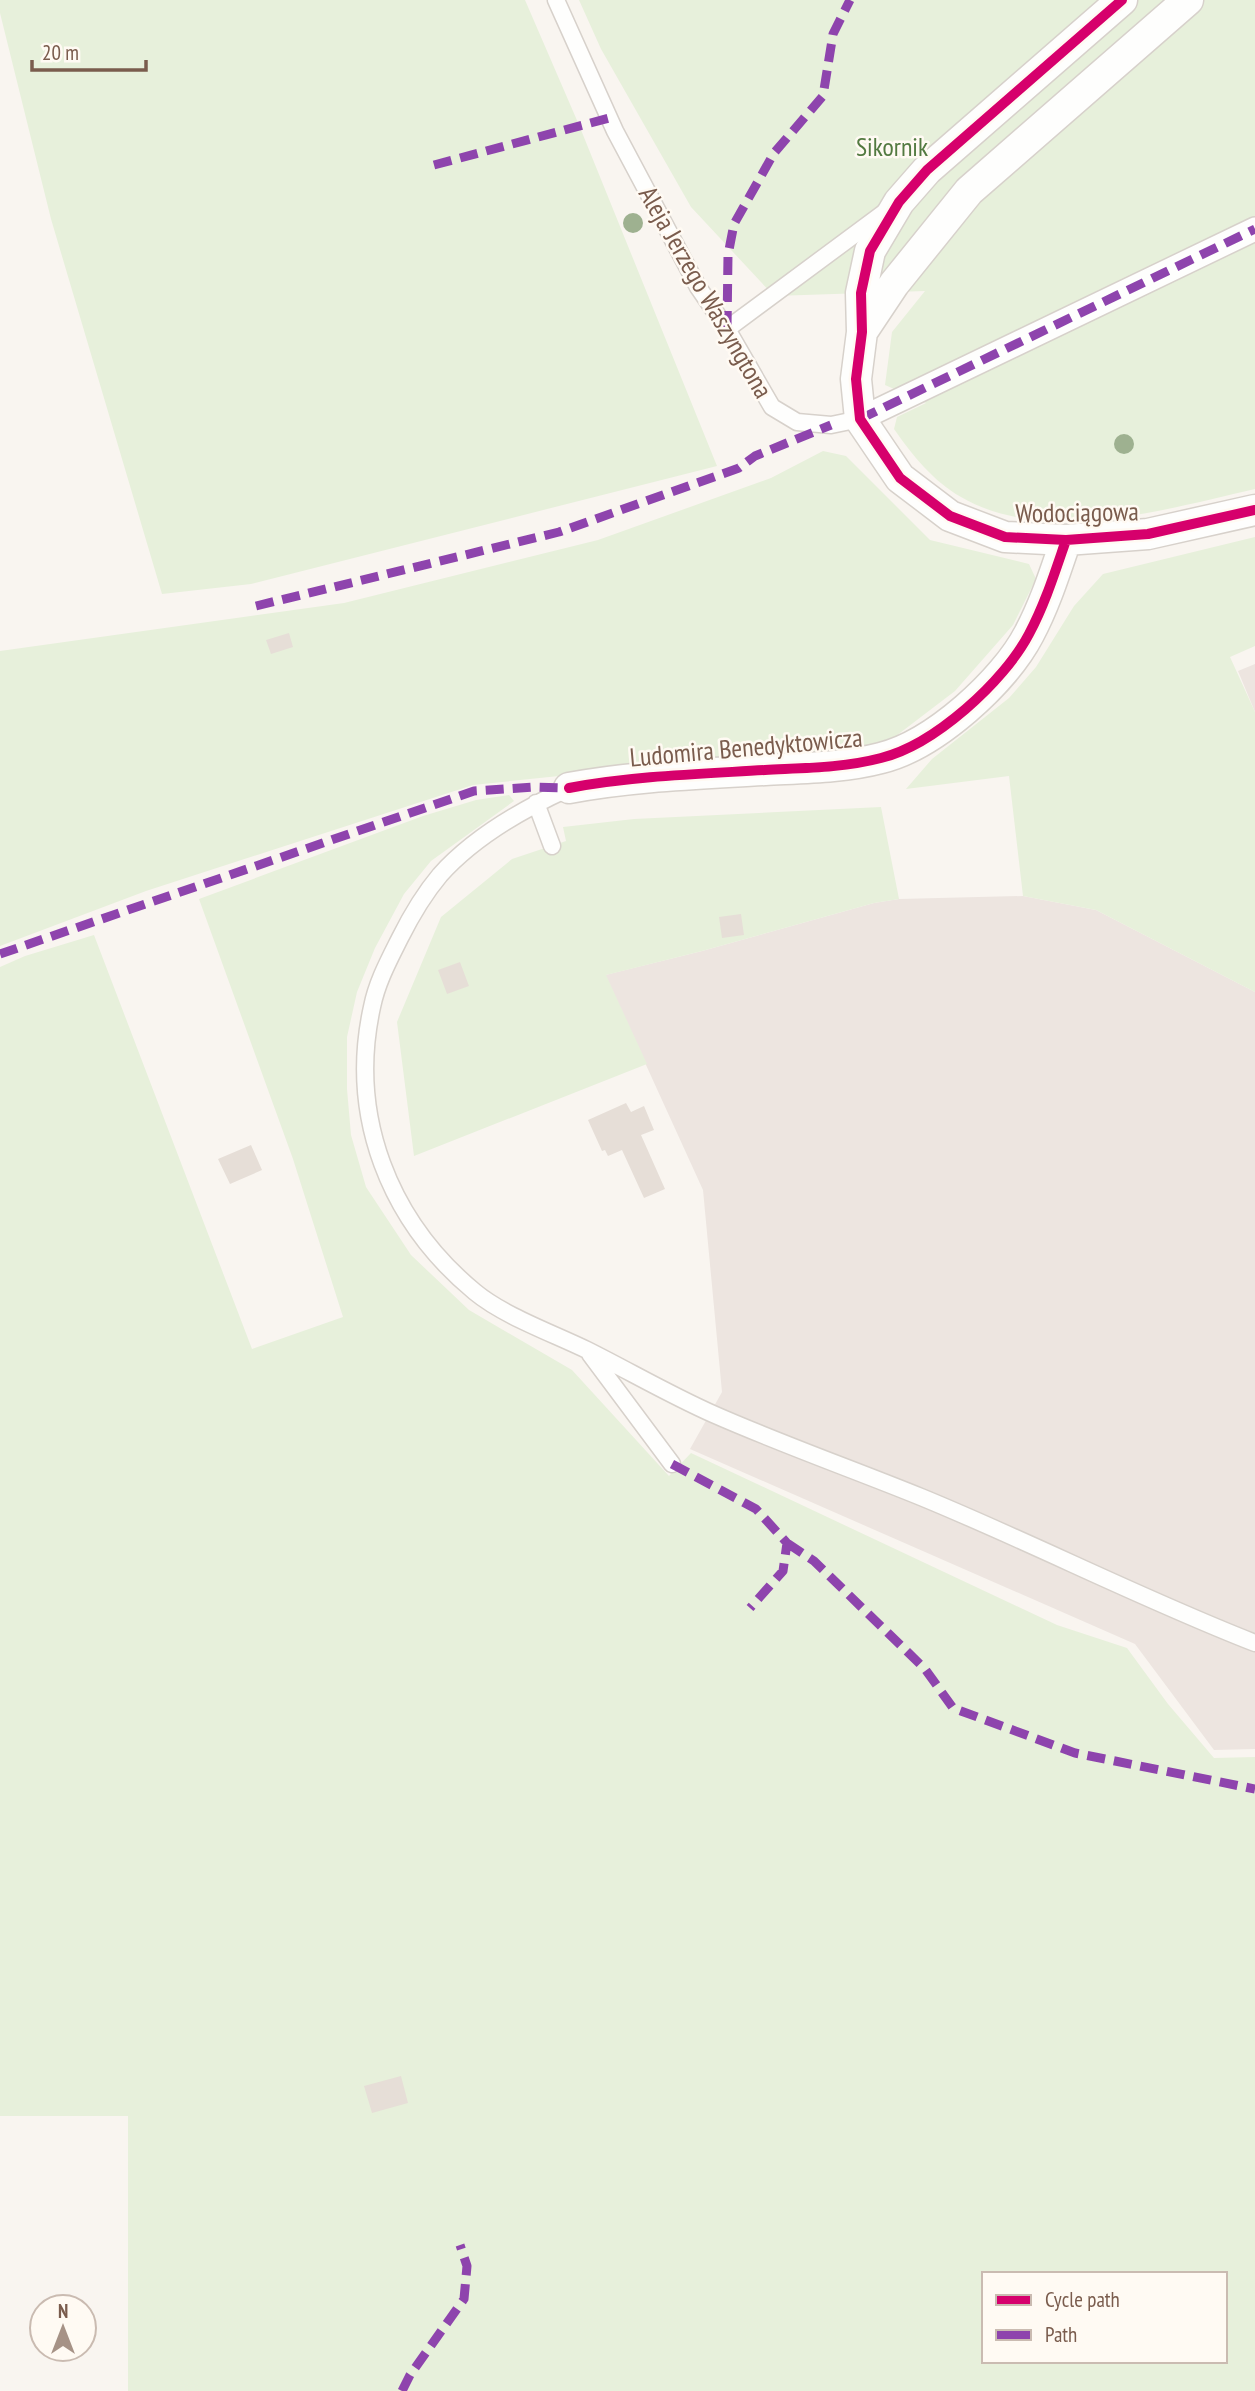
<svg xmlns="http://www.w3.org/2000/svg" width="1255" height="2391" font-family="'PT Sans Narrow',sans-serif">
  <rect width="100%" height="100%" fill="#f9f5f0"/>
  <path fill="#ede5e0" d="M1255,664V712L1238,671Z
    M1023,896L1096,910L1255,992V1749L1214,1750L1135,1644L690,1449L722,1392L703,1190L605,975L702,951L874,903L899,899Z"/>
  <path fill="#e7f0db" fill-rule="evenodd" d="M0,0H525L579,125L717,466L251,584L162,594L51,219L0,13Z
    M579,0H1255V489C1167,509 1045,546 961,497C933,481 912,455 894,429L897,417L926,403L885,385L892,332L925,291L774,296L691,207L601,49Z
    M823,451L846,456L930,540L1029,564L1036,579L1013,625L955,691L896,736L836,758L637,768L473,785L146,891L0,946V651L344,603L598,540L771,478Z
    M1255,537V646L1230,657L1255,712V992L1096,910L1023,896L1009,776L906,789L932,759L1009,698L1036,667L1074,606L1103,574Z
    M509,795L514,801L431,861L404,894L375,948L357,992L347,1037V1089L351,1135L366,1187L411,1255L469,1310L572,1370L669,1476L691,1453L1057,1625L1127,1648L1168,1704L1214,1758L1255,1757V2391H128V2116H0V967L25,956L94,935L252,1349L343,1317L293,1159L199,899L423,816L476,800ZM984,2274H1225V2361H984Z
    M881,807L899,899L874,903L702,951L606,975L647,1064L414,1156L397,1022L441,917L512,859L566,841L563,827L634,819Z"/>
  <path fill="#e6ded7" d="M289,633L293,647L271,654L266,640Z
    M741,914L744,935L722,938L719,917Z
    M460,962L469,986L447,994L438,970Z
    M626,1103L631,1112L644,1106L654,1130L641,1135L665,1189L644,1198L622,1150L608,1156L605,1150L602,1151L588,1120Z
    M251,1145L262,1170L230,1184L218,1159Z
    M401,2076L408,2103L372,2113L364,2086Z"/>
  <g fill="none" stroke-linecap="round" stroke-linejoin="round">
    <defs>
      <path id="service" d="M556,0L615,131L698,287L727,329L772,407L797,422L831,425L860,419
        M727,329L885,212
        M569,788C523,809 474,837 440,875C424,894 411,916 400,938C389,960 377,982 372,1007C348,1116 389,1221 475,1292C504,1316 552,1333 587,1350C629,1371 670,1395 713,1414C781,1444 852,1469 921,1497C1033,1543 1142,1599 1255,1643
        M536,803L552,846
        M590,1354L672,1464"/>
      <path id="pedestrian" d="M860,419L1255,229"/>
      <path id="minor" d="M1122,0L927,170L899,202L870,251L861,293L862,332L856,379L860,419L900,478L950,516L1005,537L1066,540L1148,534L1255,510
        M862,332L894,284L969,191L1188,0
        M569,788C633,776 699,774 765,770C803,768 843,768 881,758C934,745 1004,682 1029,634C1045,604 1055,572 1066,540"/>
    </defs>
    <use href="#service" stroke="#d7d1cb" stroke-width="19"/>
    <use href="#pedestrian" stroke="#d7d1cb" stroke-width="26"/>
    <use href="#minor" stroke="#d7d1cb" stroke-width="33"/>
    <use href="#service" stroke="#fefefd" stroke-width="16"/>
    <use href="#pedestrian" stroke="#fefefd" stroke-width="23"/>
    <use href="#minor" stroke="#fefefd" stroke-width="30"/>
    <path stroke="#8e44ad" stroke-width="9" stroke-dasharray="18 9" stroke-linecap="butt" d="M434,165L609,118
      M727,329L728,255L734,224L774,153L823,96L833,34L850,0
      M860,419L1255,229
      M256,606L559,532L739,468L755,456L831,425
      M0,954L474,791L535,787L569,788
      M672,1464L756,1509L787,1543L783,1571L750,1608
      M787,1543L814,1561L925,1669L953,1708L1075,1753L1255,1789
      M402,2391L410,2375L464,2299L467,2266L460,2245"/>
    <defs>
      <path id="cycleway" d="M1122,0L927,170L899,202L870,251L861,293L862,332L856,379L860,419L900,478L950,516L1005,537L1066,540L1148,534L1255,510
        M569,788C633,776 699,774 765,770C803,768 843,768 881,758C934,745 1004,682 1029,634C1045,604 1055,572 1066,540"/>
    </defs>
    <use href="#cycleway" stroke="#fffaf3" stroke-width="15"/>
    <use href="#cycleway" stroke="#d6006c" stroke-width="10"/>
  </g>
  <g fill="#9eb190">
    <circle cx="633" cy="223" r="10"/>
    <circle cx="1124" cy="444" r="10"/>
  </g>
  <g text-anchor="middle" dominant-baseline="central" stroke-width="5" stroke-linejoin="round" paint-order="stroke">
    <g font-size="26" fill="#537a41" stroke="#fffaf3">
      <text x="892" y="146">Sikornik</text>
    </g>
    <g font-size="26" fill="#7a5c4d" stroke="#fffaf3">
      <text transform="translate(706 292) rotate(60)">Aleja Jerzego Waszyngtona</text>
      <text transform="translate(1077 512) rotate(-1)">Wodociągowa</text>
      <text transform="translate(746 747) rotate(-5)">Ludomira Benedyktowicza</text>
    </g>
  </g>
  <rect x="982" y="2272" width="245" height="91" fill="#fffaf3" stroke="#cabbb1" stroke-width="2"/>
  <rect x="996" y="2295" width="35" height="10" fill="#d6006c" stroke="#cabbb1" stroke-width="2"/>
  <text x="1045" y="2307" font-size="21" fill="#7a5c4d">Cycle path</text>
  <rect x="996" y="2330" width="35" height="10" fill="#8e44ad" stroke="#cabbb1" stroke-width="2"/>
  <text x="1045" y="2342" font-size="21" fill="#7a5c4d">Path</text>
  <g transform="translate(63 2328)"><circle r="33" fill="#fffaf3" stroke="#cabbb1" stroke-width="2"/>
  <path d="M0-5L12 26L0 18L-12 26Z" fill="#a69286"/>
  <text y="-10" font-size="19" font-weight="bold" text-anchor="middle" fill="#7a5c4d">N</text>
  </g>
  <path d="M32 60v10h114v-10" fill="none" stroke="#7a5c4d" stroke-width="3.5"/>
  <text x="42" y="60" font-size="21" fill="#7a5c4d" stroke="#fffaf3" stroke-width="5" paint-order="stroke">20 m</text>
</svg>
